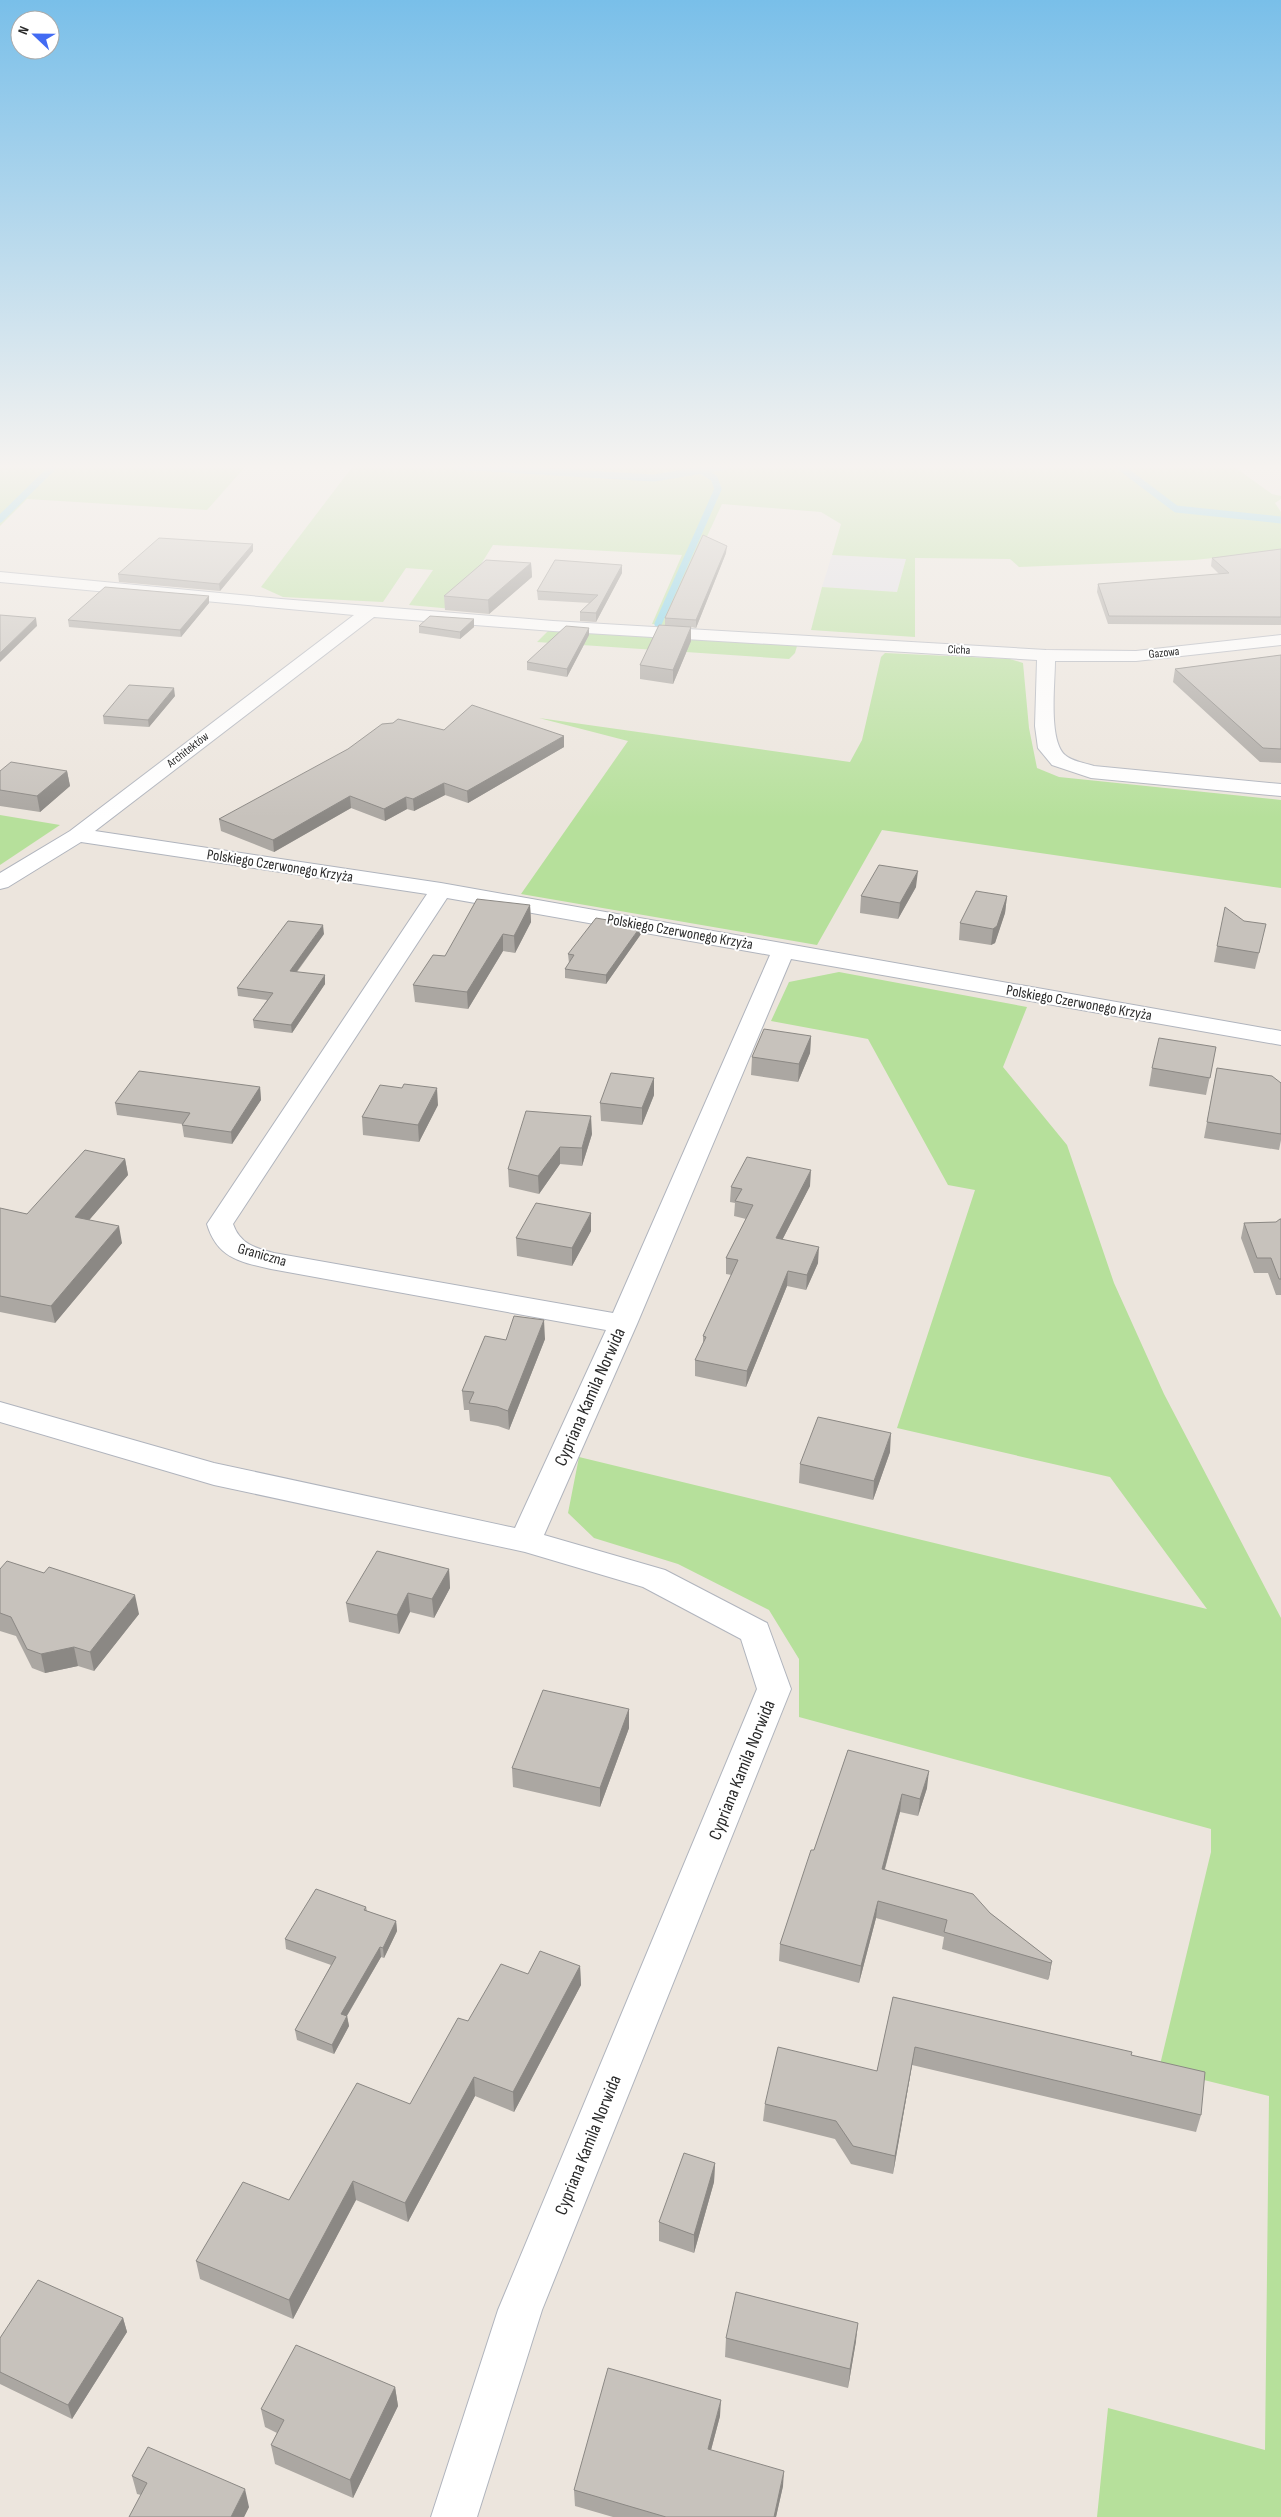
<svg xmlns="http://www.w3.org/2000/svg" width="1281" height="2517" font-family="'Sofia Sans Condensed',sans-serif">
  <rect width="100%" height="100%" fill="#ece5dd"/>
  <path fill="#dfdde4" d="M832,555L906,559L897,592L822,587Z"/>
  <path fill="#b6e09b" d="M0,466H246L207,510L27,499L0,526Z
    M353,466H1233L1272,494L1281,496V499L1275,503L1281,512V551L1194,560L1019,567L1010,559L915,558V637L811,630L822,587L897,592L906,559L832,555L841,524L821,512L722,504L666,625L652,624L682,555L493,545L453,609L409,605L433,570L406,568L383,602L283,597L261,587Z
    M549,630L797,646L795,653L789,659L537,642Z
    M885,653L1010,659L1023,663L1029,728L1037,768L1059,777L1281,800V888L882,830L817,945L521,894L628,741L539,718L850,762L862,740L881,657Z
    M0,815L60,825L0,865Z
    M839,972L1027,1007L1003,1067L1067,1145L1114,1283L1164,1394L1281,1618V2517H1097L1108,2408L1265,2450L1269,2096L1159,2069L1211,1852V1829L799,1717V1659L769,1610L678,1564L594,1538L568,1513L579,1457L1207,1609L1110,1477L897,1428L975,1190L948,1185L868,1039L771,1021L789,982Z"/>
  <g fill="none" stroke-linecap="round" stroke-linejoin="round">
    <path stroke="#73d0ea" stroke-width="7" d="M456,466L654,478L727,466
      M1119,466L1176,509L1281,520
      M0,519L54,466
      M658,624L718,489L714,478L702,471"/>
    <defs>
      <path id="street" d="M0,572L281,599L553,621L1046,650L1136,651L1281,635V645L1136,661H1055C1055,683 1048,740 1065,755C1071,761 1085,763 1094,766L1281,784V796L1091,778L1052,765L1038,748L1035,726L1037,660L553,631L374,617L95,831L441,883L1281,1031V1045L791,959L637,1324L544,1535L665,1570L767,1623L791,1689L542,2310L477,2517H431L498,2310L757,1689L741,1639L643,1587L525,1552L214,1485L0,1422V1402L214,1463L515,1528L606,1330L271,1269C240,1262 217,1258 207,1224L427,894L81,842L8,887L0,889V873L70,831L354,615L0,582ZM447,898L770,955L613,1313L274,1253C255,1248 240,1244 233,1224Z"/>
    </defs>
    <use href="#street" stroke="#b0b4bd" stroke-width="2"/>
    <use href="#street" fill="#fff" fill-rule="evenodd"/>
  </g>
  <path fill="#aba7a2" d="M253,544V551L220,591L119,582L118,574Z
    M1281,549V625L1108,624L1097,592L1098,584L1219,574L1211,566L1212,558Z
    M726,553L696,628L691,627V641L673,684L640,679V665L665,625V618Z
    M531,563L532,577L489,614L445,610L444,596Z
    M622,573L596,622L580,621V612L590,603L538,600L537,591Z
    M209,596V603L181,637L69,627L68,620Z
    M474,619V627L460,639L419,633V626Z
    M589,635L567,677L527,670V662Z
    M1281,655V763L1260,762L1173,682L1175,669Z
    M175,696L149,727L104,724L103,716Z
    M444,730L564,736V747L468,803L445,795L414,811L407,809L385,821L351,808L274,852L221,831L219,819Z
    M0,771H67L70,786L40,812L0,806Z
    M916,887L898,919L860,913L861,896Z
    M1007,896L1005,913L995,943L991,945L959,940L960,923Z
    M530,905L531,922L515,953L503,951L468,1009L415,1002L413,985L445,956Z
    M1244,921L1262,941L1255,969L1214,962L1217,946Z
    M324,934L297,972L325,984L292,1033L254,1028L253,1020L267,1000L238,996L237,988Z
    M641,934L606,984L565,978V969L569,963L568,954Z
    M811,1036L810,1053L798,1082L751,1075L752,1057Z
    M1216,1047L1206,1095L1149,1086L1152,1068Z
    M1217,1068L1281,1083V1140L1279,1150L1204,1138Z
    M654,1078V1095L642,1125L601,1121L600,1103Z
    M260,1087L261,1100L232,1144L184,1137L182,1124L117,1115L115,1103Z
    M438,1105L419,1142L363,1135L362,1117Z
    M592,1134L582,1166L560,1164L539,1194L509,1187L508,1169Z
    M125,1159L128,1175L89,1220L122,1243L55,1323L0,1312V1208L27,1214Z
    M810,1186L782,1240L818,1263L806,1290L787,1286L746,1387L695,1376V1360L703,1343V1336L732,1275L726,1274V1258L746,1219L734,1216L735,1203L730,1202L731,1187Z
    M1281,1219V1295H1276L1268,1273H1254L1241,1238L1244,1223L1276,1222Z
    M591,1231L572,1266L517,1256L516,1238Z
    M545,1339L509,1430L498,1426L470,1421L469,1410H464L462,1391L506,1340Z
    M890,1452L873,1500L799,1483L800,1464Z
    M0,1569L139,1614L94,1671L78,1666L45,1673L32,1668L16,1636L0,1631Z
    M449,1569L450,1588L434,1618L410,1612L399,1634L349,1622L346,1603Z
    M629,1709V1728L600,1807L513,1787L512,1768Z
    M848,1750L927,1788L918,1816L900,1812L885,1869L990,1913L1052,1961L1048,1980L942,1949L944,1937L876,1918L859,1983L779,1961L780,1944L814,1850Z
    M366,1907L367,1911L396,1921L397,1931L384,1958L381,1957L347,2016L349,2026L334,2054L297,2040L295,2030L331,1965L286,1949L285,1939Z
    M580,1966L581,1985L514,2112L475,2096L408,2222L356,2200L293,2319L200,2279L196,2261L289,2200L410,2104L468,2021L528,1974Z
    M893,1997L1131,2055L1201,2115L1196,2132L912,2065L893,2174L851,2164L835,2139L763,2121L765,2104L877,2071Z
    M715,2163L714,2182L694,2253L659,2241V2222Z
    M123,2318L127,2332L72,2419L0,2384V2338Z
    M726,2338L856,2341L848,2388L725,2357Z
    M395,2387L398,2406L353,2498L275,2464L271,2445L277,2433L265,2427L261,2409Z
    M720,2416L711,2450L783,2486L776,2517H613L575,2506L574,2490Z
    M132,2476L249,2507L244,2517H129L141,2495L137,2494Z"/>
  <path fill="#8b8884" d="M253,544V551L220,591L219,584Z
    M727,546L726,553L696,628V620Z
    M531,563L532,577L489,614L488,600Z
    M622,565V573L596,622V613Z
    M209,596V603L181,637L180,630Z
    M36,618L37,626L0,662V653Z
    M474,619V627L460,639V632Z
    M691,627V641L673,684V670Z
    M589,628V635L567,677V669Z
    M174,688L175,696L149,727L148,720Z
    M564,736V747L468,803L467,791Z
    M67,771L70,786L40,812L37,796Z
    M444,783L445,795L414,811L413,799Z
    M350,796L351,808L274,852L273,840Z
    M406,797L407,809L385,821L384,809Z
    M918,871L916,887L898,919L900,903Z
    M1007,896L1005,913L995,943L991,945L993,929Z
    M530,905L531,922L515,953L514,936Z
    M323,925L324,934L291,979L290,971Z
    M641,926V934L606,984V975Z
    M503,934V951L468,1009L467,992Z
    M325,975V984L292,1033L291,1025Z
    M811,1036L810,1053L798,1082L799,1064Z
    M654,1078V1095L642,1125V1108Z
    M260,1087L261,1100L232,1144L231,1132Z
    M437,1088L438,1105L419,1142L418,1125Z
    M591,1116L592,1134L582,1166V1148Z
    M560,1147V1164L539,1194L538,1176Z
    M125,1159L128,1175L78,1233L75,1217Z
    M811,1170L810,1186L775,1254L776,1238Z
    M591,1213V1231L572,1266V1248Z
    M119,1226L122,1243L55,1323L51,1306Z
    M819,1247L818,1263L806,1290L807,1275Z
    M788,1271L787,1286L746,1387L747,1371Z
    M544,1320L545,1339L509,1430L508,1411Z
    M891,1433L890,1452L873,1500L874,1481Z
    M449,1569L450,1588L434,1618L432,1599Z
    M408,1593L410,1612L399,1634L397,1615Z
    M135,1595L139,1614L94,1671L90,1652Z
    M74,1647L78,1666L45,1673L41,1654Z
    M629,1709V1728L600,1807V1788Z
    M929,1771L927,1788L918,1816L920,1799Z
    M902,1794L900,1812L880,1886L882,1869Z
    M878,1901L876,1918L859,1983L861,1966Z
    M396,1921L397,1931L384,1958L383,1948Z
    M380,1947L381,1957L342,2024L341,2014Z
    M1052,1961L1049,1978L1048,1980L1051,1963Z
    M580,1966L581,1985L514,2112L513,2092Z
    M347,2016L349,2026L334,2054L332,2045Z
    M915,2047L912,2065L893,2174L895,2156Z
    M474,2077L475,2096L408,2222L405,2203Z
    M715,2163L714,2182L694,2253V2235Z
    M353,2181L356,2200L293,2319L289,2300Z
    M123,2318L127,2332L72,2419L68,2405Z
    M858,2323L856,2341L848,2388L850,2369Z
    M395,2387L398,2406L353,2498L350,2480Z
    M721,2400L720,2416L707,2465L708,2449Z
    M784,2471L783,2486L776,2517H774Z
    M245,2489L249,2507L244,2517H231Z"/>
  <path fill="#c7c2bc" stroke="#8b8884" d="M703,535L727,546L696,620L665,618Z
    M159,538L253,544L219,584L118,574Z
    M1281,549V617L1109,616L1098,584L1229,573L1212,558Z
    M486,560L531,563L488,600L444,596Z
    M555,560L622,565L596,613L580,612L598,595L537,591Z
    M105,587L209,596L180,630L68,620Z
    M0,615L36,618L0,653Z
    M430,616L474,619L460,632L419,626Z
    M659,625L691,627L673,670L640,665Z
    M566,626L589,628L567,669L527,662Z
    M1281,655V749L1263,748L1175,669Z
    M129,685L174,688L148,720L103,716Z
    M472,705L564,736L467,791L444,783L413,799L406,797L384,809L350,796L273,840L219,819L348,749L382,724L393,723L398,719L444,730Z
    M11,762L67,771L37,796L0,790V771Z
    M879,865L918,871L900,903L861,896Z
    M976,891L1007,896L997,926L993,929L960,923Z
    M477,899L530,905L514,936L503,934L467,992L413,985L433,955L445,956Z
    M1225,907L1244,921L1266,924L1259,953L1217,946Z
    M596,918L641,926L606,975L565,969L574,955L568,954Z
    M288,921L323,925L290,971L325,975L291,1025L253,1020L273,993L237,988Z
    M764,1029L811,1036L799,1064L752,1057Z
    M1159,1038L1216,1047L1210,1078L1152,1068Z
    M1217,1068L1272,1076L1281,1083V1134L1207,1122Z
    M139,1071L260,1087L231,1132L182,1125L190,1113L115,1103Z
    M611,1073L654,1078L642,1108L600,1103Z
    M404,1084L437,1088L418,1125L362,1117L380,1085L402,1088Z
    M526,1111L591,1116L582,1148L560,1147L538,1176L508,1169Z
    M85,1150L125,1159L75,1217L119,1226L51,1306L0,1296V1208L27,1214Z
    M747,1157L811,1170L776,1238L819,1247L807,1275L788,1271L747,1371L695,1360L706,1337L703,1336L738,1260L726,1258L753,1205L735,1201L742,1189L731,1187Z
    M536,1203L591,1213L572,1248L516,1238Z
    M1280,1219H1281V1279H1279L1271,1258H1257L1244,1223L1276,1222Z
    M514,1316L544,1320L508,1411L497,1407L469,1403L474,1392L462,1391L485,1336L506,1340Z
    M818,1417L891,1433L874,1481L800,1464Z
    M377,1551L449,1569L432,1599L408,1593L397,1615L346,1603Z
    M7,1561L44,1573L49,1567L135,1595L90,1652L74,1647L41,1654L27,1649L11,1617L0,1613V1569Z
    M543,1690L629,1709L600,1788L512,1768Z
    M848,1750L929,1771L920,1799L902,1794L882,1869L973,1894L990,1913L1052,1961L1051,1963L944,1932L947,1920L878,1901L861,1966L780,1944L811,1850H814Z
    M316,1889L366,1907L364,1910L396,1921L383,1948L380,1947L341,2014L347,2016L332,2045L295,2030L336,1957L285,1939Z
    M540,1951L580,1966L513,2092L474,2077L405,2203L353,2181L289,2300L196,2261L243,2182L289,2200L357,2083L410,2104L458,2018L468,2021L501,1964L528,1974Z
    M893,1997L1132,2052L1131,2055L1205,2072L1201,2115L915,2047L895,2156L853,2146L836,2121L765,2104L778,2047L877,2071Z
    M684,2153L715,2163L694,2235L659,2222Z
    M38,2280L123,2318L68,2405L0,2372V2338Z
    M736,2292L858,2323L850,2369L726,2338Z
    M296,2345L395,2387L350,2480L271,2445L284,2420L261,2409Z
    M608,2368L721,2400L708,2449L784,2471L774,2517H666L574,2490Z
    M148,2447L245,2489L231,2517H129L147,2483L132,2476Z"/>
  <linearGradient id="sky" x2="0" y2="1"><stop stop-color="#79bfe9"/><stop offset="0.57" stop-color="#f6f3f0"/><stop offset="1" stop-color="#f6f3f0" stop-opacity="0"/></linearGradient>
  <rect width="1281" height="818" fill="url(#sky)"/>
  <g text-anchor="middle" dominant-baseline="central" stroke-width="4" stroke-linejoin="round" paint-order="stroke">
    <g font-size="12" fill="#2a2a2a" stroke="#fff">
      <text transform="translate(959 650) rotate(3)">Cicha</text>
      <text transform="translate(1164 653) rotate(-6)">Gazowa</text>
      <text transform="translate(188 750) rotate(-38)">Architektów</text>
    </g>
    <g font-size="15" fill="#2a2a2a" stroke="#fff">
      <text transform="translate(280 866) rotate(9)">Polskiego Czerwonego Krzyża</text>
      <text transform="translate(680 932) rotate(10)">Polskiego Czerwonego Krzyża</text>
      <text transform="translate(1079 1003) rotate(10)">Polskiego Czerwonego Krzyża</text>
      <text transform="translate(262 1255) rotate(16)">Graniczna</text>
    </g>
    <g font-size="18" fill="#2a2a2a" stroke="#fff">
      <text transform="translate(590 1397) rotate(-66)">Cypriana Kamila Norwida</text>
      <text transform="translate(742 1770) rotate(-68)">Cypriana Kamila Norwida</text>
      <text transform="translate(588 2145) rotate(-68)">Cypriana Kamila Norwida</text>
    </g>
  </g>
  <g transform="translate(35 35) rotate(292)"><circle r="24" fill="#ffffff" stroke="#aaaaaa"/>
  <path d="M0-4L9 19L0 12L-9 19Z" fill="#426bf3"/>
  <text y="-8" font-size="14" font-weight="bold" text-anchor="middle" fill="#2a2a2a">N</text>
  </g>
</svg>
